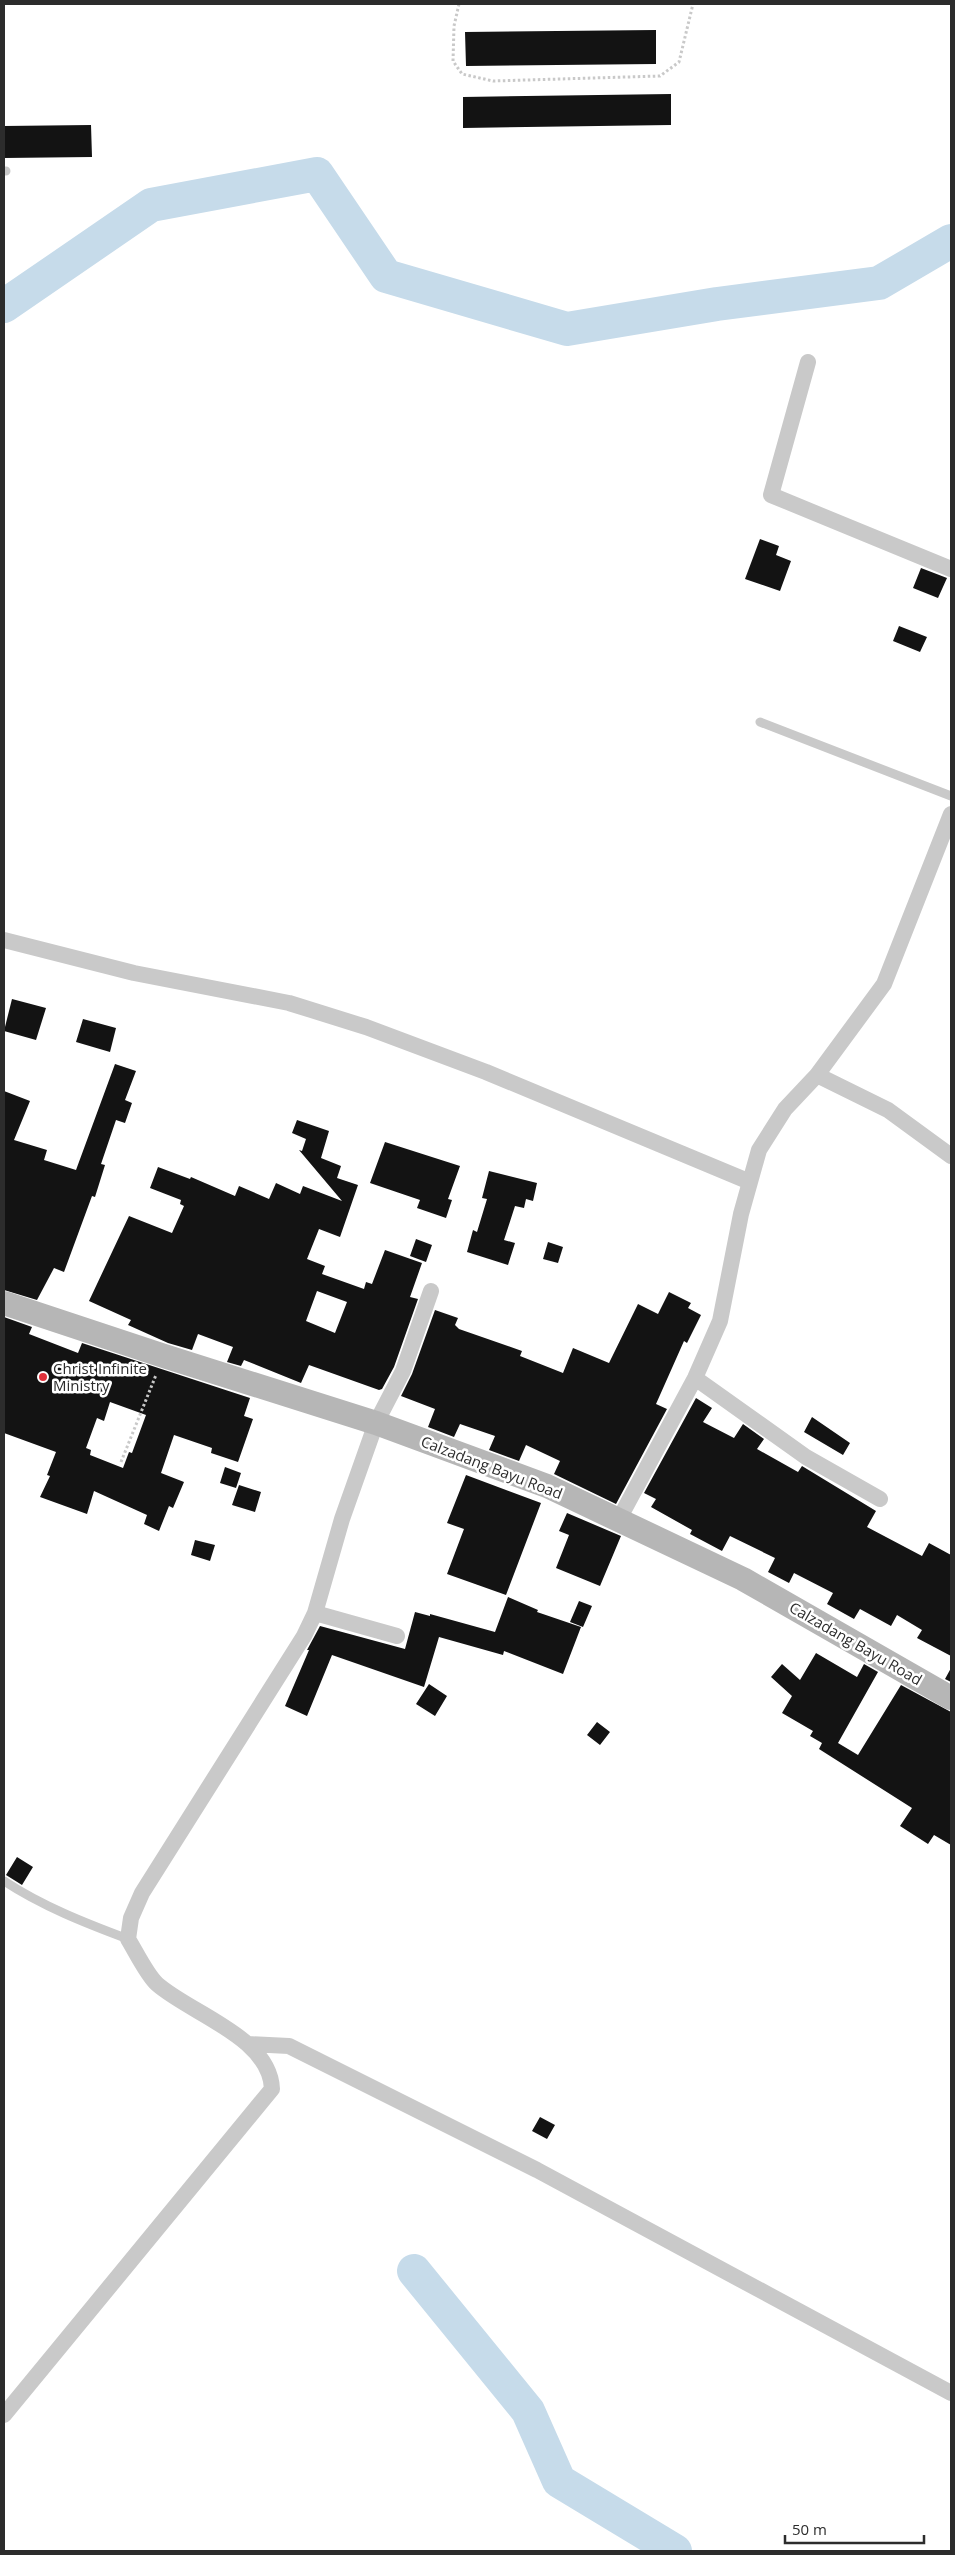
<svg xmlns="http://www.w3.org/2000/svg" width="955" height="2555" font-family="'Open Sans',sans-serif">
  <rect width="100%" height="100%" fill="#fff"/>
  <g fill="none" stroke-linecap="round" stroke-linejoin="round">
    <path stroke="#c6dbea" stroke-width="34" d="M4,306L151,205L317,174L386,276L567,329L717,304L879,283L951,241
      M414,2271L528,2411L559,2481L675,2551"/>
  </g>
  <path fill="#131313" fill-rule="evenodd" d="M656,30V64L466,66L465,32Z
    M671,94V125L463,128V97Z
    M91,125L92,157L4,158V126Z
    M760,539L779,546L776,555L791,561L780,591L745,579Z
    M921,568L947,578L938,598L913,588Z
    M899,626L927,637L920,652L893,641Z
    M12,999L46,1008L36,1040L4,1031Z
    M83,1019L116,1028L110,1052L76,1042Z
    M115,1064L136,1071L125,1100L132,1103L125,1123L116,1120L101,1164L105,1165L95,1197L92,1196L64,1272L54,1268L37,1300L4,1290V1091L30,1101L14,1140L47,1150L44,1160L76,1170Z
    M297,1120L329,1131L321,1158L341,1166L337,1178L358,1185L340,1237L319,1229L307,1259L325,1266L322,1274L364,1289L366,1282L372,1284L385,1250L422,1263L410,1297L418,1299L394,1367L382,1389L379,1390L309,1365L301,1383L244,1360L241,1366L227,1362L233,1347L198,1334L192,1350L168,1343L128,1325L131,1320L89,1301L129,1216L172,1233L184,1206L180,1204L181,1200L150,1188L158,1167L190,1179L191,1177L235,1196L239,1186L269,1199L276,1183L300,1194L303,1186L342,1201L299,1150L302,1151L306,1139L292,1133ZM317,1291L347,1302L335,1333L306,1321Z
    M385,1142L460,1166L448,1199L452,1200L446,1218L417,1208L420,1200L370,1183Z
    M489,1171L537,1183L533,1201L526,1199L524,1208L515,1206L504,1240L515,1243L508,1265L467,1252L473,1230L477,1232L487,1199L482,1198Z
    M416,1239L432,1245L426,1262L410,1256Z
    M548,1242L563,1247L558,1263L543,1259Z
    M669,1292L691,1303L688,1308L701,1315L687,1343L684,1341L656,1404L667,1409L616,1504L554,1474L560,1461L526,1445L519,1461L489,1450L495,1436L460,1424L454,1437L428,1427L435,1409L401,1396L412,1374L435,1310L458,1318L455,1325L459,1329L522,1351L520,1356L563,1373L573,1348L609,1363L638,1304L658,1314Z
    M4,1317L32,1327L29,1334L78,1353L82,1343L250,1398L244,1416L253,1419L238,1462L211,1453L212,1448L174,1435L161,1473L184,1482L173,1508L169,1506L159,1531L144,1524L147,1515L94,1491L87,1514L40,1497L50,1476L47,1475L56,1452L4,1433ZM110,1402L146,1415L132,1453L129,1452L123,1468L90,1455L91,1450L86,1448L97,1418L104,1421Z
    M696,1398L712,1408L703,1422L734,1438L743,1424L764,1439L757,1449L798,1472L802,1466L876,1511L867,1527L922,1556L929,1543L951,1555V1656L917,1638L922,1630L897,1615L891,1626L860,1609L854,1619L827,1604L833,1593L794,1573L789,1583L768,1572L775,1558L730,1536L722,1551L690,1534L692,1530L651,1507L656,1499L644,1493Z
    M812,1417L850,1443L843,1455L804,1432Z
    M225,1467L241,1473L236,1488L220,1483Z
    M466,1475L541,1503L506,1595L447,1574L464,1529L447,1523Z
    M239,1485L261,1492L255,1512L232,1505Z
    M567,1513L621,1536L600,1586L556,1568L569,1535L559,1531Z
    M195,1540L215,1545L210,1561L191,1555Z
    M508,1597L538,1610L537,1612L581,1627L563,1674L504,1651L503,1655L439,1637L424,1687L332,1655L307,1716L285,1706L309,1650H307L320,1626L405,1649L415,1612L430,1616V1614L495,1632Z
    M579,1601L592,1606L583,1627L570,1622Z
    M816,1653L857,1677L864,1664L878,1672L838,1743L858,1755L901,1685L951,1712V1845L934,1835L928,1844L900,1826L912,1808L819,1749L822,1743L810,1736L813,1731L782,1713L792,1696L771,1677L782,1664L800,1680Z
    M951,1668V1682L945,1679Z
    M429,1684L447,1696L435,1716L416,1704Z
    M597,1722L610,1732L600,1745L587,1735Z
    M17,1857L33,1867L22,1885L6,1875Z
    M540,2117L555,2125L547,2139L532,2131Z"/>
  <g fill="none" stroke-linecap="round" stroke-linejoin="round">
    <path stroke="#c9c9c9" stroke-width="3" stroke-dasharray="2.5 2.5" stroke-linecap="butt" d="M459,4L454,26L453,61L462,74L493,81L660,76L679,62L693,4
      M121,1462L156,1375"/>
    <path stroke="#c9c9c9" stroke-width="9" d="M4,171H6
      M760,722L951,796
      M4,1881C42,1906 85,1923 128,1939"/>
    <path stroke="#c9c9c9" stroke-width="16" d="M808,362L771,495L951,569
      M4,940L134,973L289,1003L366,1027L486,1072L750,1182
      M817,1075L888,1110L951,1156
      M695,1378L806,1457L880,1499
      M618,1521L695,1378L720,1321L741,1214L759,1150L785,1109L817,1075L884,984L951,814
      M315,1613L397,1636
      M248,2044L289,2046L537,2170L951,2393
      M4,2415L272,2089C270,2037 191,2014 157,1984C147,1975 136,1952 128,1939L131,1918L142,1893L304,1636L315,1613L342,1519L376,1423L403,1371L431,1291"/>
    <path stroke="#b6b6b6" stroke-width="24" d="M4,1303L164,1356L376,1423L547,1486L743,1579L951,1698"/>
  </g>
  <circle fill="#e0313b" stroke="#fff" stroke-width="2" cx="43" cy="1377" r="5"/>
  <g text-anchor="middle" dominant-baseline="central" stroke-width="5" stroke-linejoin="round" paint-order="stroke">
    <g font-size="15" fill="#2c2c2c" stroke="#fff" text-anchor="start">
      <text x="53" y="1368">Christ Infinite<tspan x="53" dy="17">Ministry</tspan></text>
    </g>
    <g font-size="15" fill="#2c2c2c" stroke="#fff">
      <text transform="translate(492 1467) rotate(21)">Calzadang Bayu Road</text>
      <text transform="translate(856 1643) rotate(30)">Calzadang Bayu Road</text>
    </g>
  </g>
  <rect width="955" height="2555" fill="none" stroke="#2c2c2c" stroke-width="10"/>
  <path d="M785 2535v8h139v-8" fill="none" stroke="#2c2c2c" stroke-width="2.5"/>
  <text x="792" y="2535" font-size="15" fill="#2c2c2c" stroke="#ffffff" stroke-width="4" paint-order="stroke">50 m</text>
</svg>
